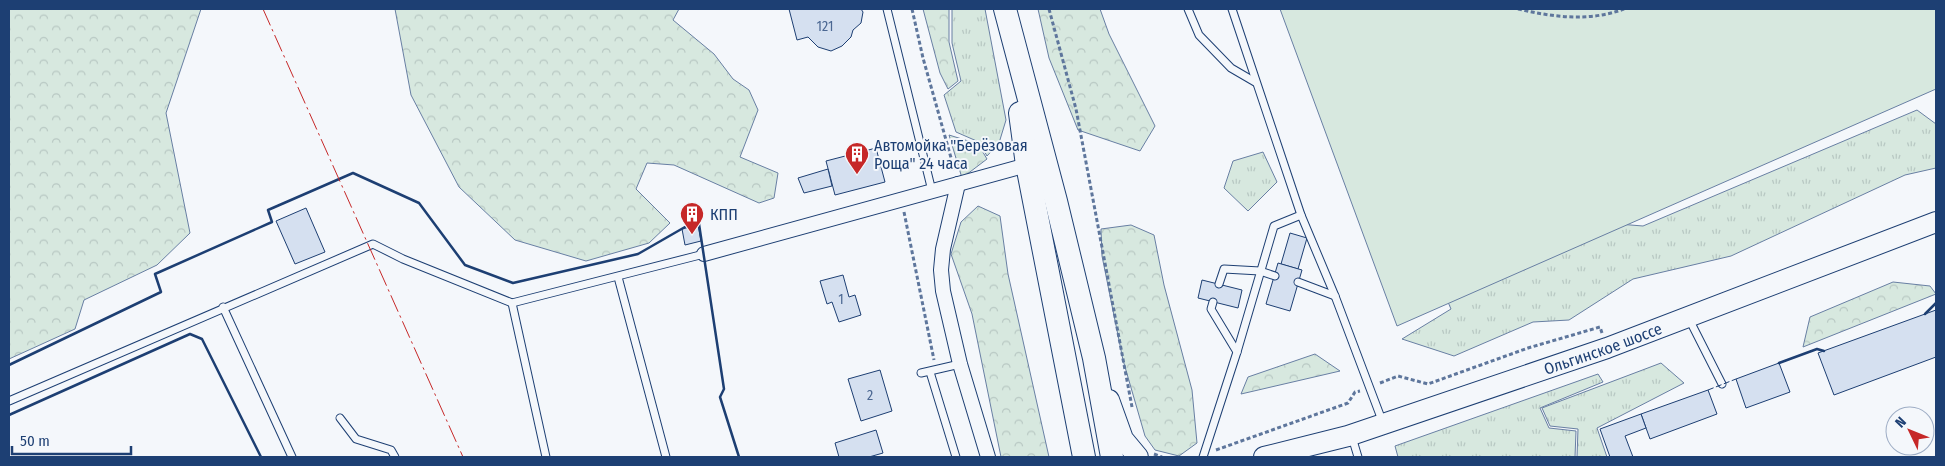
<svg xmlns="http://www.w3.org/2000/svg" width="1945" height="466" viewBox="0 0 1945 466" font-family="'Fira Sans Condensed',sans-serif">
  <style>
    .grass { fill: url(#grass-tufts); stroke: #687fa3 }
    .forest { fill: url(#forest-crowns); stroke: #687fa3 }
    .park { fill: #d7e8df; stroke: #687fa3 }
    .building { fill: #d5e0f0; stroke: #1d3f73 }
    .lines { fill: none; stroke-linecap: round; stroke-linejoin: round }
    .service-casing { stroke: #1d3f73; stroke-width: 9 }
    .minor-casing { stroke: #1d3f73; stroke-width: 16 }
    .secondary-casing { stroke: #1d3f73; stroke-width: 22 }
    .primary-casing { stroke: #1d3f73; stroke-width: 24 }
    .path { stroke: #5e769c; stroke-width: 3; stroke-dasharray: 4 2.5; stroke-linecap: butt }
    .service { stroke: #f4f7fb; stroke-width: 7 }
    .minor { stroke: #f4f7fb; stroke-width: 14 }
    .secondary { stroke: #f4f7fb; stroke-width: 20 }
    .primary { stroke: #f4f7fb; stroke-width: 22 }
    .fence { stroke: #1d3f73; stroke-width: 1; stroke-dasharray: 6 2.5; stroke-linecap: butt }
    .wall { stroke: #1d3f73; stroke-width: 2.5 }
    .power { stroke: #c62828; stroke-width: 1; stroke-dasharray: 18 4 2.5 4; stroke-linecap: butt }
    .labels { text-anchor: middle; stroke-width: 4; stroke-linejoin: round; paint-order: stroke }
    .number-label { font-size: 14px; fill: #4b6792 }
    .poi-label { font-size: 16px; fill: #1d3f73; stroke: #f4f7fb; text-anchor: start }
    .street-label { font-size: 16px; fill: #1d3f73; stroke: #f4f7fb }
  </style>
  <defs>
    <pattern id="grass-tufts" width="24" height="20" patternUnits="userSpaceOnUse" patternTransform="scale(1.25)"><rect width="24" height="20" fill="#d7e8df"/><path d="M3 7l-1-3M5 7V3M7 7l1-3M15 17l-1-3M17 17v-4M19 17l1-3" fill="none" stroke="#b8c8c3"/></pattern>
    <pattern id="forest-crowns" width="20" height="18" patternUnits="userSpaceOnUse" patternTransform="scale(1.25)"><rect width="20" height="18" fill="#d7e8df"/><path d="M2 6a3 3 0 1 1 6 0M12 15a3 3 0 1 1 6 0" fill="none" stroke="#b8c8c3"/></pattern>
  </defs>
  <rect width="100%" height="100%" fill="#f4f7fb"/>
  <g class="grass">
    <path d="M952,9h33l21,111 -7,23 -12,13 -8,-14 -23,-10 -12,-37 17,-14 -9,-38z"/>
    <path d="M1917,110l19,14v44l-31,7 -174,81 -98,23 -64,41 -36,2 -79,34 -52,-17 49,-30 -20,-46 138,-43 74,6z"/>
    <path d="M1263,152l14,30 -29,29 -24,-23 9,-27z"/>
    <path d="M1661,363l23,20 -87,45 10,29h-30l1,-28 -28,-3 -8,-18z"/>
    <path d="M1598,374l5,8 -63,26 9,20 27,3 -1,26h-177l-3,-11z"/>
  </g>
  <g class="forest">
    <path d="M9,9h192l-35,104 24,120 -33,32 -73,35 -9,29 -66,30z"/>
    <path d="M395,9h284l-6,11 41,34 19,25 16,11 9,20 -18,47 38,16 -4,25 -15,5 -85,-38 -27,-2 -11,26 34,34 -21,20 -63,18 -71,-21 -56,-53 -48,-92z"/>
    <path d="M923,9h26v33l9,39 -10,8 -8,-16z"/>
    <path d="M1038,9h62l9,25 46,92 -15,25 -62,-21 -29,-72z"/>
    <path d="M949,135l29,9 9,15 -25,19z"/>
    <path d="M978,206l22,10 8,58 41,183h-48l-29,-143 -21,-60 10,-32z"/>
    <path d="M1131,225l23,10 10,50 28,105 5,53 -18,13 -24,-6 -10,-14 -22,-76 -21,-104 -1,-27z"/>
    <path d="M1893,282l37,4 6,8 -133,53 7,-30z"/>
    <path d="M1315,354l25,17 -99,23 7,-17z"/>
  </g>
  <path class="park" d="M1280,9h656v80l-539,237z"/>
  <g class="building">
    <path d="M789,9h72l2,3 -2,11 -8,7 -2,7 -9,9 -11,5 -13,-4 -10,-10 -11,3z"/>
    <path d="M876,148l9,34 -50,13 -9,-34z"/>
    <path d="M828,169l4,17 -28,7 -6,-15z"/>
    <path d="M306,208l19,44 -30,12 -19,-43z"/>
    <path d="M698,225l3,16 -16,4 -3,-16z"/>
    <path d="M1290,233l17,5 -9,31 -17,-5z"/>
    <path d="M1278,263l24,7 -12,41 -24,-7z"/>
    <path d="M843,275l6,22 6,-2 6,20 -22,7 -7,-20 -5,2 -7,-23z"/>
    <path d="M1202,280l40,10 -4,18 -40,-10z"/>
    <path d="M1936,310v47l-102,38 -16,-42z"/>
    <path d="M1779,363l11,29 -44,16 -10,-29z"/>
    <path d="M880,370l12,41 -31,10 -13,-42z"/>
    <path d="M1708,390l9,24 -67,25 -9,-25z"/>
    <path d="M1641,414l5,14 -21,8 8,21h-23l-10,-28z"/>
    <path d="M876,430l7,23 -14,4h-30l-4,-14z"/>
  </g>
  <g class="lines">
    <g class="service-casing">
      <g id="service">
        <path d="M887,9l45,182"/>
        <path d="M1188,9l11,26 32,33 24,14"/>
        <path d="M1232,9l69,206 34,81 48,127"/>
        <path d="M618,277l48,180"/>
        <path d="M1298,282l37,14"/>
        <path d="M1219,284l5,-15 36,2 15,5"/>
        <path d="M1213,302l-2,7 26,43"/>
        <path d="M512,303l34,154"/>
        <path d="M223,307l69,150"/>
        <path d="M1688,317l34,67"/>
        <path d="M930,372l26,85"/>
        <path d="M921,373l39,-9"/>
        <path d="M9,401l364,-157 30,15 109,44 192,-49"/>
        <path d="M340,418l16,21 35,11 4,7"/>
        <path d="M1352,437l6,20"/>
        <path d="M1203,457l34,-105 37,-126 27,-11"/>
      </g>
    </g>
    <g class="minor-casing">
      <g id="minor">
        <path d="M958,184l-15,65 -2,21 2,21 17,73 28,93"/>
        <path d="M704,254l323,-89"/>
      </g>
    </g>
    <g class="secondary-casing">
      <g id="secondary">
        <path d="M1109,400l14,39 15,18"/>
        <path id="s1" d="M1264,457l84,-21 259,-88 329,-126"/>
      </g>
    </g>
    <g class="primary-casing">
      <g id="primary">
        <path d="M1005,9l51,192 38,157 18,99"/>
        <path d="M1020,113l7,52 57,292"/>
      </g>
    </g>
    <g class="path">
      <path d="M912,9l11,49 32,114"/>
      <path d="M1049,9l27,100 56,298"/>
      <path d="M1518,9c35,8 71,13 106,0"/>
      <path d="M904,212l30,148"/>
      <path d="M1380,383l18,-7 30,8 100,-36 72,-21 2,6"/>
      <path d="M1216,450l132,-47 7,-11 5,-1"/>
      <path d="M1154,454l8,3"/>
    </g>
    <use href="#service" class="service"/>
    <use href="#minor" class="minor"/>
    <use href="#secondary" class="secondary"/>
    <use href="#primary" class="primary"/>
    <path class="fence" d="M1708,390l28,-11"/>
    <g class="wall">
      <path d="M694,225l5,-1 25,165 -4,8 19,60"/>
      <path d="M1925,314l11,-11"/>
      <path d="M1779,363l38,-14 7,2"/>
      <path d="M9,365l152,-73 -6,-18 117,-52 -4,-12 85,-37 66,30 46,62 48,18 125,-29 47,-27"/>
      <path d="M9,415l181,-81 12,5 59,118"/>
    </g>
    <path class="power" d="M263,9l200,448"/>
  </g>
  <defs>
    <g id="building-pin" transform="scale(1.25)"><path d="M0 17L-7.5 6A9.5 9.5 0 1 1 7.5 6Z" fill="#c62828" stroke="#f4f7fb"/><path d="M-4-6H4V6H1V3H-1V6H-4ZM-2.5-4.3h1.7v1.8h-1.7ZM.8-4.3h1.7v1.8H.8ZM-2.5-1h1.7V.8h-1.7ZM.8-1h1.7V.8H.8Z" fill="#fff"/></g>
  </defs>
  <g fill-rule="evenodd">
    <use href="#building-pin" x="857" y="154"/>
    <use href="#building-pin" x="692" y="214"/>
  </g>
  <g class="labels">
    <g class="number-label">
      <text x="825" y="31">121</text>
      <text x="841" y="304">1</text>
      <text x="870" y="400">2</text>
    </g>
    <g class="poi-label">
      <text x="874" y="151">Автомойка "Берёзовая<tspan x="874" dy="18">Роща" 24 часа</tspan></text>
      <text x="710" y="220">КПП</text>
    </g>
    <g class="street-label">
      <text dy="6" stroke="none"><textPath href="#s1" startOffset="356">Ольгинское шоссе</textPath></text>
    </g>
  </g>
  <rect width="1945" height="466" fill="none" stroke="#1d3f73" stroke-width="20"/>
  <g transform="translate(1910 431) rotate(313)"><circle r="24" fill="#f4f7fb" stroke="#9eadc5"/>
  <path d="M0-4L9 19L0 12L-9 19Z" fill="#c62828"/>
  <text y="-8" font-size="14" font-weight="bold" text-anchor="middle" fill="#1d3f73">N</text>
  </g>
  <path d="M12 446v8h119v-8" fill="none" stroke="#1d3f73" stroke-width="2.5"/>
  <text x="20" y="446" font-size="15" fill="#1d3f73" stroke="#f4f7fb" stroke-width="4" paint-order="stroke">50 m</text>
</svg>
